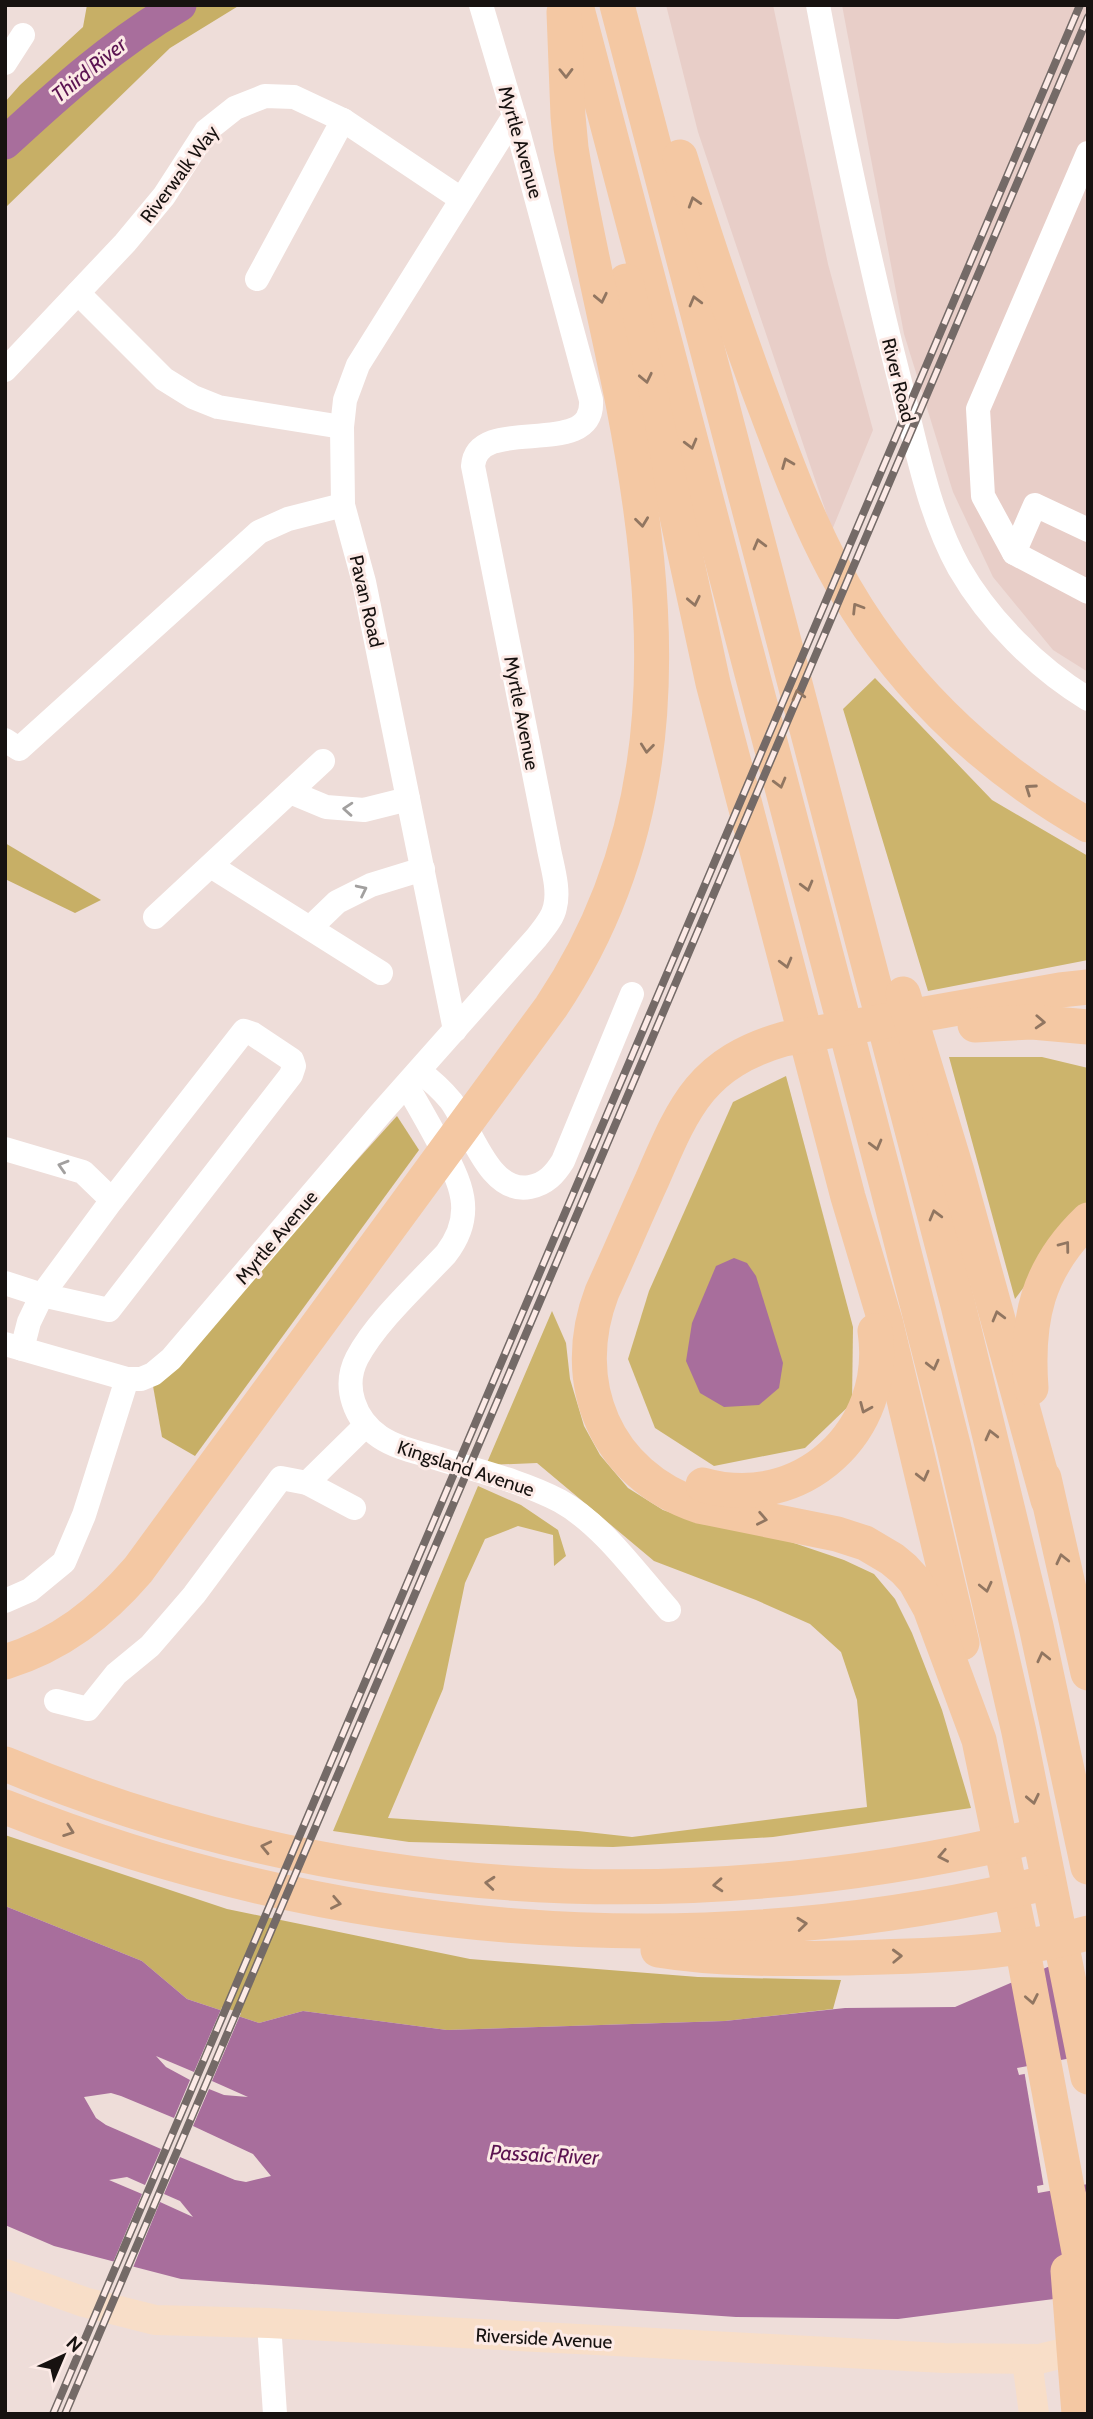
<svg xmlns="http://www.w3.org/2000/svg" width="1093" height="2419" viewBox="0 0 1093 2419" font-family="Cabin,sans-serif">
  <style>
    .built { fill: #e8cec8 }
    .green { fill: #ccb46c }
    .forest { fill: #c7af66 }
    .water { fill: #a86e9c }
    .pier { fill: #eeddd9 }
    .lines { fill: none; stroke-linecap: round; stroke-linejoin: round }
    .river { stroke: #a86e9c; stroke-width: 33 }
    .minor { stroke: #fff; stroke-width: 24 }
    .major { stroke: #f8dec8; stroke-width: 30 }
    .highway { stroke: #f4c8a3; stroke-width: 35 }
    .rail-casing { stroke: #746a67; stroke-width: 8 }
    .rail { stroke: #fceae6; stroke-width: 5; stroke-dasharray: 16; stroke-linecap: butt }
    .oneway { stroke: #917661 }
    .oneway2 { stroke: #a2a09f }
    .labels { text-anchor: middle; stroke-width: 6; stroke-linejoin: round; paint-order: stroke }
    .street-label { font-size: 19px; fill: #171210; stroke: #fceae6 }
    .water-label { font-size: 21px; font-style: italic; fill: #5b1351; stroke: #fceae6 }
  </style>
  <rect width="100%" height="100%" fill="#eeddd9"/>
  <g class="built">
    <path d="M666,5h107l55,259 45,166 -41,100 -134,-398z"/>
    <path d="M842,5h246v667l-35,-22 -60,-73 -40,-85 -49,-158z"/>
  </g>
  <g class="green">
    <path d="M875,678l117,122 96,56v104l-160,31 -85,-282z"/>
    <path d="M949,1057h93l46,11v132l-73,99z"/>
    <path d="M786,1076l67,251 -1,76 -47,45 -91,18 -59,-38 -27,-69 21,-68 84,-189z"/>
    <path d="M552,1311l14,32 4,36 14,47 16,29 28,33 35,22 38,13 84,17 59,20 30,14 21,25 17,34 30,77 29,98 -198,29 -160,10 -204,-5 -76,-11 145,-345 43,19 37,25 8,26 -12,10 -1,-31 -35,-9 -33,13 -20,44 -22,106 -55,129 190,13 54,6 235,-30 -10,-107 -16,-48 -31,-28 -54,-24 -102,-39 -117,-98 -51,2z"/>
  </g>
  <g class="forest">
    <path d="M87,5h153l-70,43 -165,160v-106l15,-17 63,-58z"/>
    <path d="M5,843l96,57 -26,13 -70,-34z"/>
    <path d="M397,1116l22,34 -224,306 -33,-19 -9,-51z"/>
    <path d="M5,1835l222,74 243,50 228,18 143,3 -8,29 -108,12 -278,9 -144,-19 -44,12 -72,-24 -45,-38 -137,-55z"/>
  </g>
  <g class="water">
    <path d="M734,1258l13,5 9,13 27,87 -4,25 -20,17 -35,2 -24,-14 -14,-32 6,-38 24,-57z"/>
    <path d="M5,1906l137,55 45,38 72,24 44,-12 144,19 278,-9 120,-13 110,-1 95,-41 38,89 -71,13 2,7 69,-13v114l-51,10 1,7 50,-9 -34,115 -156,20 -162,-2 -555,-38 -127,-33 -49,-21z"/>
  </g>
  <g class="pier">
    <path d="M222,2007l19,6 -29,68 36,16 -24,-2 -15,-6 -16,37 60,28 18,22 -25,6 -11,-2 -55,-23 -16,37 16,7 13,16 -33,-15 -28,68 -20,-5 30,-71 -33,-14 18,-3 18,8 16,-36 -55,-24 -10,-7 -12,-21 27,-4 10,3 53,22 16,-38 -24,-13 -10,-11 38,16z"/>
    <path d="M1088,2059v121l-44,8 -20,-118z"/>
  </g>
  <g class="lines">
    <path class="river" d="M5,143c55,-51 110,-100 175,-138"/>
    <g class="minor">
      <path d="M818,5c24,127 50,252 82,377 16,63 28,130 59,186 30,52 78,100 129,131"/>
      <path d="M5,63l18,-28"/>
      <path d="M1088,153l-110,256 5,87 31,57 74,39"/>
      <path d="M257,279l86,-159"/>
      <path d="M78,293l86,86 29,18 25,10 124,20"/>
      <path d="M5,370l120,-127 39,-47 42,-65 29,-23 30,-12 29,1 49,23 118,79"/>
      <path d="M1014,553l21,-48 53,25"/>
      <path d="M5,740l14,9 240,-217 29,-13 55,-14"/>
      <path d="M290,792l36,15 38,3 44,-11"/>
      <path d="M211,866l170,107"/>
      <path d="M155,917l168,-156"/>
      <path d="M310,928l27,-26 34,-17 52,-16"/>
      <path d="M455,1030l-91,-448 -21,-77 -1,-78 3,-27 13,-35 156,-249"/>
      <path d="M244,1031l9,3 39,26 2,6 -3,9 -182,235 -67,-15 70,-95z"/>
      <path d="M419,1071c12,9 23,19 32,30 20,27 38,94 79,86 16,-3 25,-13 33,-26l69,-167"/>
      <path d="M407,1086c11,19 22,38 32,57 22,39 38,71 7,111 -28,30 -70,68 -89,104 -15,29 -2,62 23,79 15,10 33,14 50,19 43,14 90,24 130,45 42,23 77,73 109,109"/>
      <path d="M5,1149l78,23 29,28"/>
      <path d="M5,1283l37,12 -13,27 -7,27"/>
      <path d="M5,1344l122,35h14l12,-5 18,-15 209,-245 157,-177c7,-9 16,-19 18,-30 5,-19 -4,-44 -7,-63l-75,-378c4,-54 122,-4 118,-66l-77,-284 -33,-111"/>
      <path d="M307,1483l47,25"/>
      <path d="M5,1601l25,-11 34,-28 20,-47 43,-136"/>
      <path d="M56,1701l32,8 28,-35 34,-28 44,-51 87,-117 26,5 59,-58"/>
      <path d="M269,2323l6,91"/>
    </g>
    <g class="major">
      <path d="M5,2274l79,28 71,18 114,3 675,35 95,1 49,-12"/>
      <path d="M1027,2360l7,54"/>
    </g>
    <g class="highway">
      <path d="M576,5l311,1181 66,258 66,288 69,345"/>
      <path d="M617,5l341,1300 78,321 52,241"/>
      <path d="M680,157c24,78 50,154 78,231 23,61 45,123 76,181 58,109 147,195 254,256"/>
      <path d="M626,281l87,402 135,514 38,127 76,319"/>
      <path d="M1088,987l-28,3 -276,49c-83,24 -100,67 -132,141 -17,37 -33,75 -50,112 -35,91 4,183 97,214l138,28 28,9 27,16 12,10 11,12 15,27 49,132 44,211 65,349"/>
      <path d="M903,994l53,174 92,332"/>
      <path d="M975,1025l57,-3 56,5"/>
      <path d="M1031,1388c-5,-68 6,-119 57,-168"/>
      <path d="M1044,1478l44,195"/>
      <path d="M703,1485c98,28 187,-54 172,-154"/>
      <path d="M5,1662c55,-17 96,-49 133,-92l413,-563c126,-188 113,-392 72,-604 -17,-85 -38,-169 -52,-255l-3,-32 -4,-104"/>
      <path d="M5,1764c326,136 677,156 1019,75"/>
      <path d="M5,1807c329,130 681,160 1027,79"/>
      <path d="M658,1950c61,10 125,9 186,8 82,-2 165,-3 244,-25"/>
      <path d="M1068,2271l11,143"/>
    </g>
    <g class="rail-casing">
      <g id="rail">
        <path d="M53,2414l1027,-2409"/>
        <path d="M65,2414l1023,-2397"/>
      </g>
    </g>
    <use href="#rail" class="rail"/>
  </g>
  <defs><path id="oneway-chevron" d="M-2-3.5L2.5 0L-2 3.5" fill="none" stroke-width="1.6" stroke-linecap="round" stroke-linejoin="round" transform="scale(1.75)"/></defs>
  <g class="oneway">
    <use href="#oneway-chevron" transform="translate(566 73) rotate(89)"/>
    <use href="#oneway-chevron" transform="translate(694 202) rotate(-107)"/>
    <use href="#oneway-chevron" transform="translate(601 298) rotate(78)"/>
    <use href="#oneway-chevron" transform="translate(695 301) rotate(-105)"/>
    <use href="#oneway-chevron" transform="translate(646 378) rotate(78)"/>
    <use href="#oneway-chevron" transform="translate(691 444) rotate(75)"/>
    <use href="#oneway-chevron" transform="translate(787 463) rotate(-112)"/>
    <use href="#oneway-chevron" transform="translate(642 522) rotate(83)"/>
    <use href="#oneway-chevron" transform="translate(759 544) rotate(-105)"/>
    <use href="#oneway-chevron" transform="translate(694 601) rotate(78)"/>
    <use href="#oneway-chevron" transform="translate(857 608) rotate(-122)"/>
    <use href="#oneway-chevron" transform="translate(798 695) rotate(-105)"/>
    <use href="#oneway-chevron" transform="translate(647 748) rotate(96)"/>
    <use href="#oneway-chevron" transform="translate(780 783) rotate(75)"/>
    <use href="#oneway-chevron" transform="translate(1030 789) rotate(-145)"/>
    <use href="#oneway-chevron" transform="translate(807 886) rotate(75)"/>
    <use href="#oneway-chevron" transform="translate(786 963) rotate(75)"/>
    <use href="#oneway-chevron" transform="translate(1040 1022) rotate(3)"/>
    <use href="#oneway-chevron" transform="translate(876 1145) rotate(75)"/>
    <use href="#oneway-chevron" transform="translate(935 1215) rotate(-105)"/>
    <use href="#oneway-chevron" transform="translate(1065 1246) rotate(-53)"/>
    <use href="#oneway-chevron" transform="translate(998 1316) rotate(-105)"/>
    <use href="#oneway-chevron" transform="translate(933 1365) rotate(76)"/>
    <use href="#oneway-chevron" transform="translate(865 1408) rotate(113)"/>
    <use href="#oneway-chevron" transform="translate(991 1435) rotate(-104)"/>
    <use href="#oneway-chevron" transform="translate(923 1476) rotate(76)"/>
    <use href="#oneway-chevron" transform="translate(762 1519) rotate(11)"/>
    <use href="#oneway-chevron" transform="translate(1062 1559) rotate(-103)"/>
    <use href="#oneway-chevron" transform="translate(986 1587) rotate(77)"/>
    <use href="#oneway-chevron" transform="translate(1043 1657) rotate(-103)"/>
    <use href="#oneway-chevron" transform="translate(1033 1799) rotate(78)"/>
    <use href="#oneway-chevron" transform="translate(69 1831) rotate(20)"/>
    <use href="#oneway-chevron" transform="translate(266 1847) rotate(-167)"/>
    <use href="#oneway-chevron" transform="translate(943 1856) rotate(169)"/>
    <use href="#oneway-chevron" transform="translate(490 1883) rotate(-175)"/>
    <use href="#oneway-chevron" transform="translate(718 1885) rotate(176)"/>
    <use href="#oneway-chevron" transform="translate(336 1903) rotate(11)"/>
    <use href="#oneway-chevron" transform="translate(802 1924) rotate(-6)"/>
    <use href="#oneway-chevron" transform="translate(897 1956) rotate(-2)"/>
    <use href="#oneway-chevron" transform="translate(1032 1999) rotate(79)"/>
  </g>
  <g class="oneway2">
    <use href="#oneway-chevron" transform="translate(348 809) rotate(-176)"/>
    <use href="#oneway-chevron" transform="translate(362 890) rotate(-26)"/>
    <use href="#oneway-chevron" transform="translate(63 1166) rotate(-163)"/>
  </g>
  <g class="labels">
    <g class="street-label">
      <text transform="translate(521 142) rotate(74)" y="7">Myrtle Avenue</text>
      <text transform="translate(179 174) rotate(-53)" y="7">Riverwalk Way</text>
      <text transform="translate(899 380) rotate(76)" y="7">River Road</text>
      <text transform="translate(367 601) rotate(77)" y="7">Pavan Road</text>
      <text transform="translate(522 713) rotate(79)" y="7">Myrtle Avenue</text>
      <text transform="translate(276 1237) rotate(-50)" y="7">Myrtle Avenue</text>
      <text transform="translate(466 1468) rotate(18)" y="7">Kingsland Avenue</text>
      <text transform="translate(544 2338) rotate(3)" y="7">Riverside Avenue</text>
    </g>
    <g class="water-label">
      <text transform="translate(89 70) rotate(-39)" y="7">Third River</text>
      <text transform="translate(544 2155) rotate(3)" y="7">Passaic River</text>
    </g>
  </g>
  <rect width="1093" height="2419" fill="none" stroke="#171210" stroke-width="14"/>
  <g transform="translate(63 2356) rotate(44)" stroke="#fceae6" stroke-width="5" paint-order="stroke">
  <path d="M0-5L12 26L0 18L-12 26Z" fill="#171210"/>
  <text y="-10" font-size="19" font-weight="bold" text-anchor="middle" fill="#171210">N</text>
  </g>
</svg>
